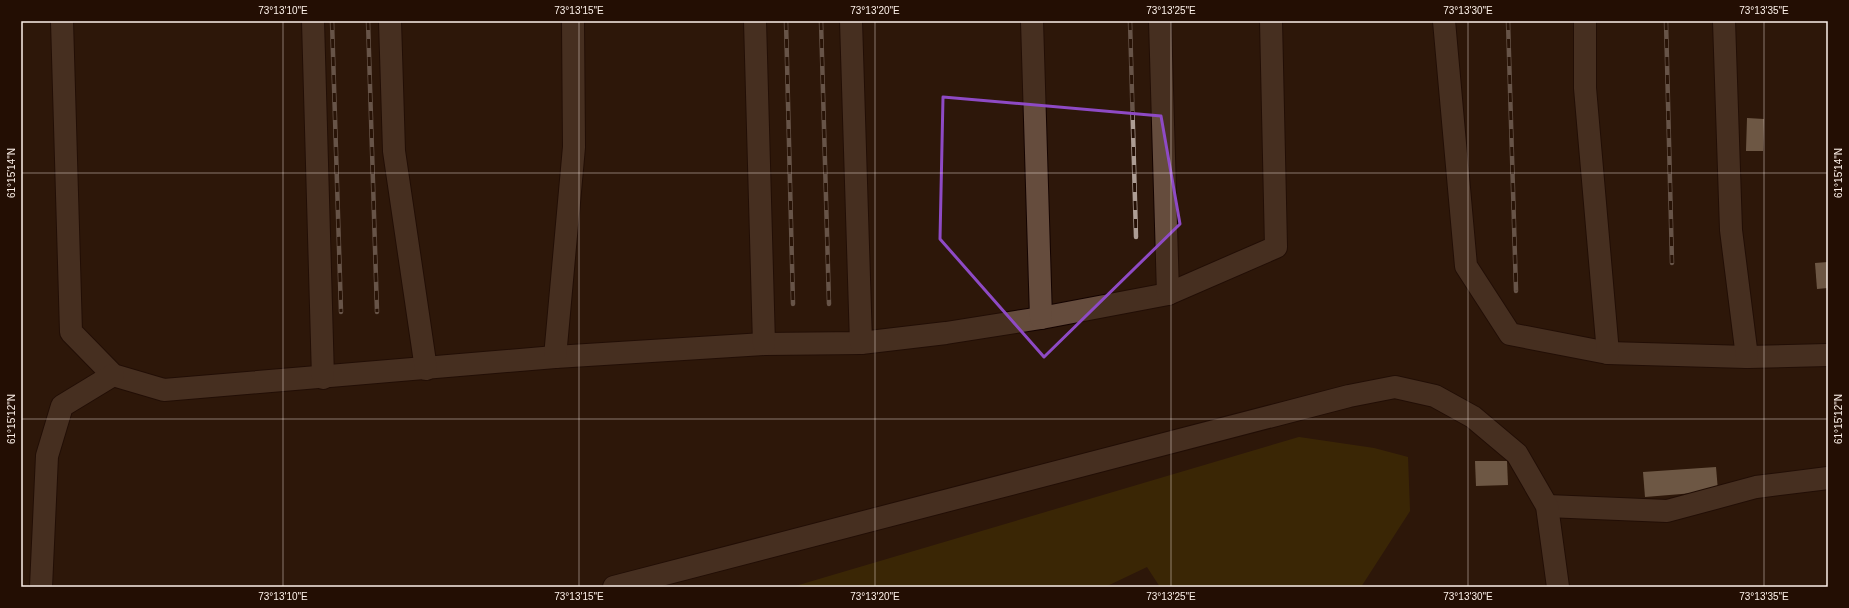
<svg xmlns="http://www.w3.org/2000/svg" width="1849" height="608" viewBox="0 0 1849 608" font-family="Arial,sans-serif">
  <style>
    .green { fill: #4b3902 }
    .building { fill: #baa58d }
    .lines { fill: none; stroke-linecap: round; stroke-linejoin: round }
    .minor-casing { stroke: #140300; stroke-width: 24 }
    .minor { stroke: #654c3d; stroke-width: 22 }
    .rail-casing { stroke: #ad9d94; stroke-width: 4.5 }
    .rail { stroke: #230e03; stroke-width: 3; stroke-dasharray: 9; stroke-linecap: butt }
    .marked { fill: none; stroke: #8e4ac5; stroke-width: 3; stroke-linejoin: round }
    .ticks { fill: none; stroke: #fdf1ea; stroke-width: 1; stroke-opacity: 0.45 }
    .neatline { fill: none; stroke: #fdf1ea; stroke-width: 1.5 }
    .ticks-label { font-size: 10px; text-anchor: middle; fill: #fdf1ea }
  </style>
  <rect width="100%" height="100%" fill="#2d170a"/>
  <path class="green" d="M1299,437l75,11 34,9 2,54 -49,76h-201l-13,-20 -42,20h-313z"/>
  <g class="building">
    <path d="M1747,118l17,1 -1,32h-17z"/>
    <path d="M1828,262v26l-11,1 -2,-26z"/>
    <path d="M1475,461h32l1,24 -32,1z"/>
    <path d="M1716,467l2,24 -73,6 -2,-25z"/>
  </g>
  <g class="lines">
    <g class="minor-casing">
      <g id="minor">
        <path d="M62,21l9,311 42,43 51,15 391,-33 209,-13 97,-1 85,-10 95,-15 127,-24 108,-47 -5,-226"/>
        <path d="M313,21l10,357"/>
        <path d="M390,21l4,130 32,218"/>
        <path d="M755,21l9,323"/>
        <path d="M851,21l10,322"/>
        <path d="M1032,21l9,297"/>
        <path d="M1160,21l8,273"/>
        <path d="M1444,21l22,245 44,68 98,19 139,4 81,-2"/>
        <path d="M1585,21v67l23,265"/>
        <path d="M1724,21l7,209 16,127"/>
        <path d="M555,357l19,-210 -1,-126"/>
        <path d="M1547,506l120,5 89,-24 72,-9"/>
        <path d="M41,587l6,-131 15,-50 51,-31"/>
        <path d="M614,587l735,-191 46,-9 40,9 38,21 44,37 30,52 11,81"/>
      </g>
    </g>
    <use href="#minor" class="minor"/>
    <g class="rail-casing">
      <g id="rail">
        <path d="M332,21l9,291"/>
        <path d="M368,21l9,291"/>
        <path d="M786,21l7,283"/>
        <path d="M821,21l8,283"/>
        <path d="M1130,21l6,216"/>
        <path d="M1508,21l8,270"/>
        <path d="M1666,21l6,242"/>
      </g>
    </g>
    <use href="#rail" class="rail"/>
  </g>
  <path d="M0 0H1849V608H0ZM943,97l218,19 19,108 -136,133 -104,-118z" fill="#2d170a" fill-opacity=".55" fill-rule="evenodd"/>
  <path class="marked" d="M943,97l218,19 19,108 -136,133 -104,-118z"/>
  <path class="ticks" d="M283,21v566M579,21v566M875,21v566M1171,21v566M1468,21v566M1764,21v566M21,173h1807M21,419h1807"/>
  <rect width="1849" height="608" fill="none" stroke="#230e03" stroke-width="44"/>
  <rect x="22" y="22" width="1805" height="564" class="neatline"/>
  <g class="ticks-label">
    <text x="283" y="14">73°13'10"E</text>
    <text x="579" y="14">73°13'15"E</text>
    <text x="875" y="14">73°13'20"E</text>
    <text x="1171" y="14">73°13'25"E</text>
    <text x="1468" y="14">73°13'30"E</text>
    <text x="1764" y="14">73°13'35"E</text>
    <text transform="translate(11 173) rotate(-90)" y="4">61°15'14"N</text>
    <text transform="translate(1838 173) rotate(-90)" y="4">61°15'14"N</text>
    <text transform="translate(11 419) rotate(-90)" y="4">61°15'12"N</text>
    <text transform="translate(1838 419) rotate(-90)" y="4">61°15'12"N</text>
    <text x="283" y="600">73°13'10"E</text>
    <text x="579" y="600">73°13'15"E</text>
    <text x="875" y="600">73°13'20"E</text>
    <text x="1171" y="600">73°13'25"E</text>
    <text x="1468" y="600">73°13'30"E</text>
    <text x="1764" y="600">73°13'35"E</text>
  </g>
</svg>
